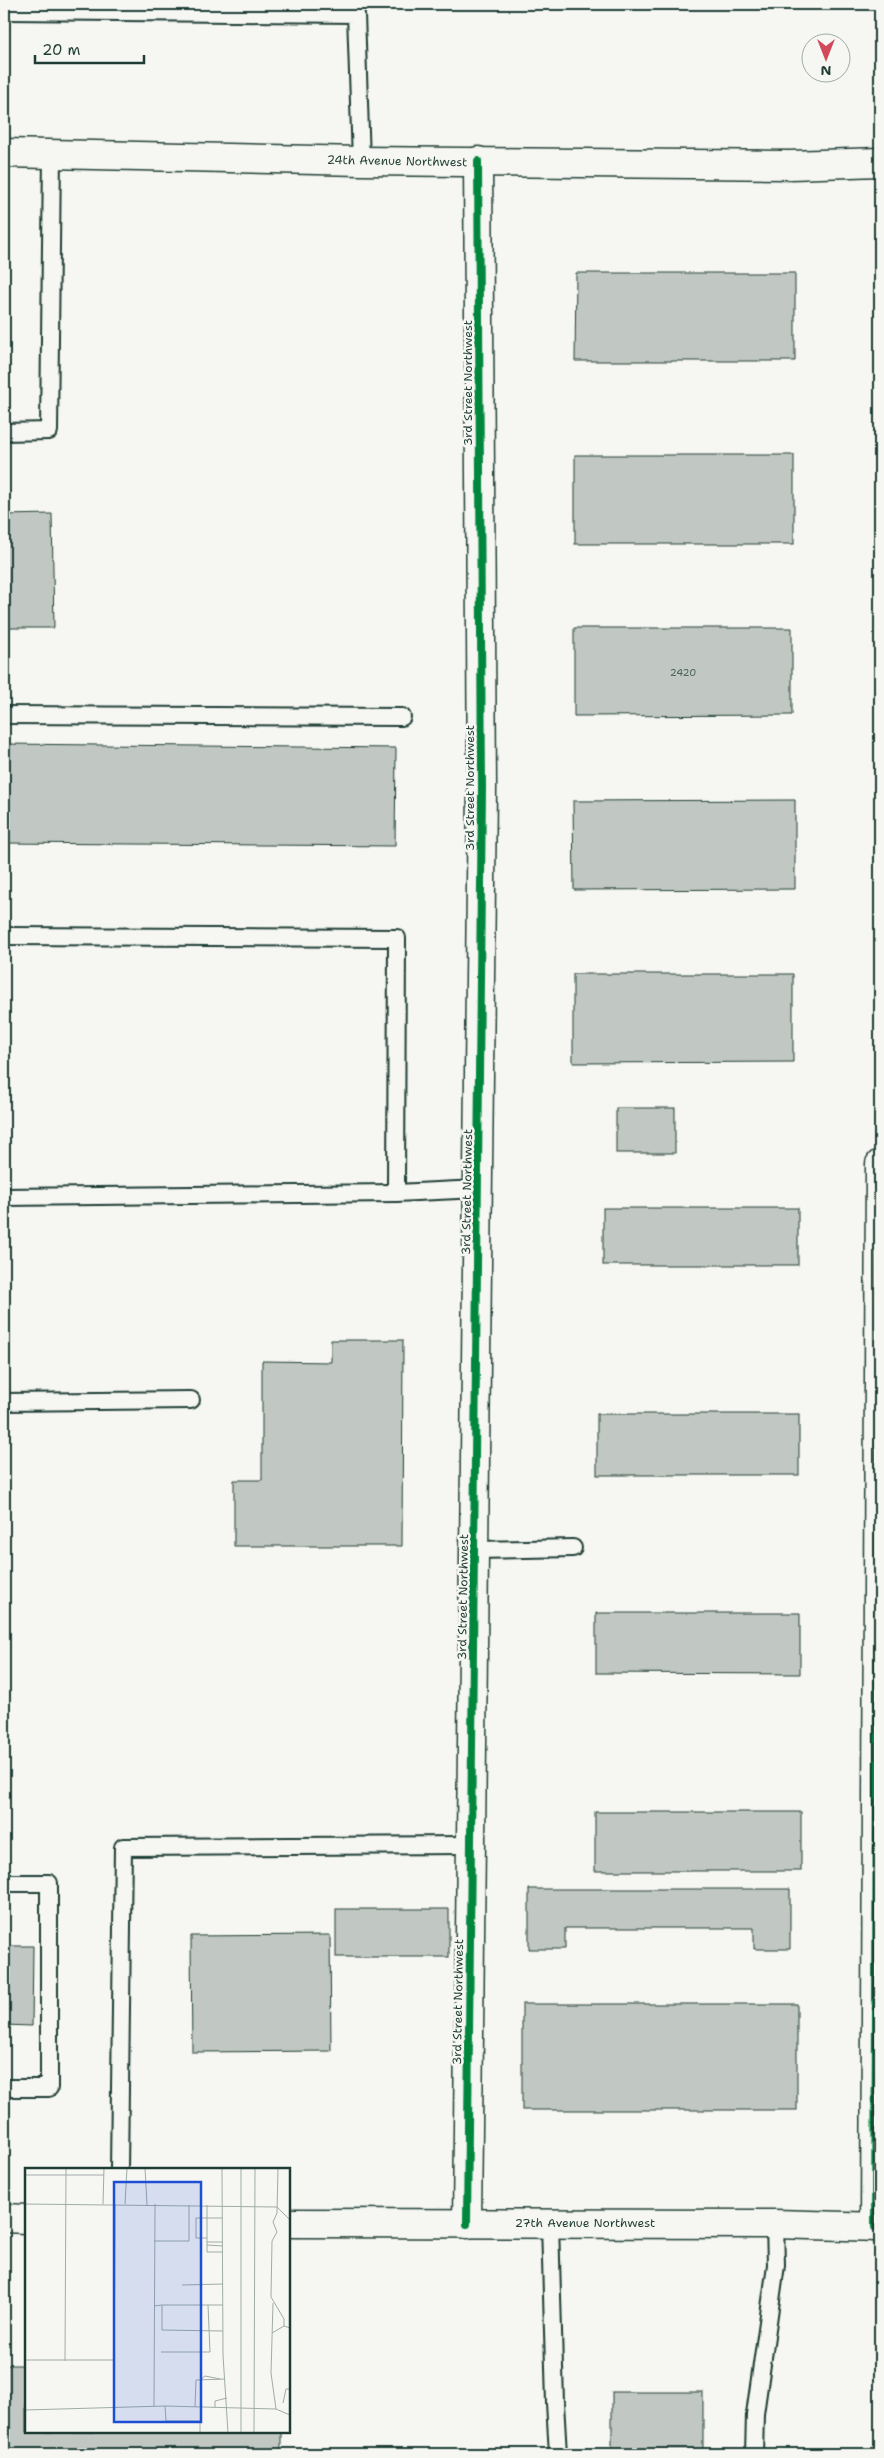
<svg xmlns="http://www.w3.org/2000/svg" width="884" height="2458" viewBox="0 0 884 2458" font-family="'Shantell Sans',sans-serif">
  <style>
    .building { fill: #c1c8c3; stroke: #1f3d34 }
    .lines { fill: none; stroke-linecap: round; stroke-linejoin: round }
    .lane-casing { stroke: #1f3d34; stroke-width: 20 }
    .street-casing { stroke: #1f3d34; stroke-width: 31 }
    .lane { stroke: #f6f6f2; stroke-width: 16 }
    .street { stroke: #f6f6f2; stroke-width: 28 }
    .cycleway-casing { stroke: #f6f6f2; stroke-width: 11 }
    .cycleway { stroke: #00873e; stroke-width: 8 }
    .labels { text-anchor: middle; stroke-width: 5; stroke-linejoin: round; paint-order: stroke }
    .number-label { font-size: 10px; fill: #486058 }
    .street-label { font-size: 12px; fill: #1f3d34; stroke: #f6f6f2 }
    .inset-road { fill: none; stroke: #a0aca6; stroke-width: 1 }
    .view { fill: #1d4ed8; fill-opacity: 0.15; stroke: #1d4ed8; stroke-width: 2.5 }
    .inset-edge { fill: none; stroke: #1f3d34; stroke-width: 2.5 }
  </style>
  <rect width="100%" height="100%" fill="#f6f6f2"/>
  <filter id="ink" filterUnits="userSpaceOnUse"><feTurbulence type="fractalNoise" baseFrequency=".02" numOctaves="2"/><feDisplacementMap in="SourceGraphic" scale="10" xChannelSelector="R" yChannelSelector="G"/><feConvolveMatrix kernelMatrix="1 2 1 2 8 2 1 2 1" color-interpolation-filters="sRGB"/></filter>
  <g filter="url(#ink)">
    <g class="building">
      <path d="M576,273h219v88h-220z"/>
      <rect x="575" y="455" width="219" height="89"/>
      <path d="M52,514l2,114h-50v-113z"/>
      <path d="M574,628h218v87l-218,1z"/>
      <path d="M4,744l392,4 -1,98 -391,-3z"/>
      <path d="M795,800v89l-221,1 -1,-89z"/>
      <path d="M573,974h220v88l-220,1z"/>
      <rect x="616" y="1108" width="59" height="45"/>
      <rect x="603" y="1208" width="195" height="57"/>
      <path d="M331,1340h72l-1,206h-168v-66h28v-119l69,1z"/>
      <rect x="597" y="1414" width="202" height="61"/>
      <path d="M596,1613h204v61l-204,-1z"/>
      <rect x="595" y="1812" width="206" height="59"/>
      <path d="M529,1889h261v60h-36v-21h-189v21h-36z"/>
      <rect x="336" y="1909" width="113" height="48"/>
      <path d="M330,1935l1,116 -139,1 -1,-116z"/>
      <path d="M4,1946h29l-1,80 -28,-1z"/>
      <rect x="522" y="2004" width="275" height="106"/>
      <path d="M4,2365h22v67h255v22h-277z"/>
      <rect x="612" y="2392" width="91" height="62"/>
      <rect x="784" y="2451" width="44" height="3"/>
    </g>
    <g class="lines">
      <g class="lane-casing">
        <g id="lane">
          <path d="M6,4v7l350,3 5,147"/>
          <path d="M4,432l45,-1 3,-277"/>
          <path d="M4,715l398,2"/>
          <path d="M4,936l393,2 -1,255 82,-4"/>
          <path d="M4,1197l392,-4"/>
          <path d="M4,1402l187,-2"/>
          <path d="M475,1550l98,-2"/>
          <path d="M4,1883h45v205h-45"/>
          <path d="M119,2169l4,-322 348,-2"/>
          <path d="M550,2223l5,180 3,51"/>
          <path d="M754,2454l1,-40 21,-149 -1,-41"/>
        </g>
      </g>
      <g class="street-casing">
        <g id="street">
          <path d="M4,153l357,8 429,4 90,-3"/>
          <path d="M4,2218l22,1"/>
          <path d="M289,2223l486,1 105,3"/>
          <path d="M467,2224l15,-1436 -4,-627"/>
          <path d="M875,2227l5,-1063"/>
        </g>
      </g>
      <use href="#lane" class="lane"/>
      <use href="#street" class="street"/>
      <g class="cycleway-casing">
        <g id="cycleway">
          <path d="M467,2224l15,-1436 -4,-627"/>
          <path d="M875,2227l5,-1063"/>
        </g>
      </g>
      <use href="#cycleway" class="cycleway"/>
    </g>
  </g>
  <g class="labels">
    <g class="number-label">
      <text x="683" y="676">2420</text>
    </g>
    <g class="street-label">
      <text transform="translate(397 161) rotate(1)" y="4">24th Avenue Northwest</text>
      <text transform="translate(468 383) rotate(-90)" y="4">3rd Street Northwest</text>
      <text transform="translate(470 788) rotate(-90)" y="4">3rd Street Northwest</text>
      <text transform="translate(467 1192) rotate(-89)" y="4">3rd Street Northwest</text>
      <text transform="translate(463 1597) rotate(-89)" y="4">3rd Street Northwest</text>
      <text transform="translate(458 2002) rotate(-89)" y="4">3rd Street Northwest</text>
      <text x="585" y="2227">27th Avenue Northwest</text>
    </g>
  </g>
  <g transform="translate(25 2168)">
    <rect width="265" height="265" fill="#f6f6f2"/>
    <path class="inset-road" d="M120,0l2,37M197,0l1,187 5,78M253,0l-1,45 -4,9 4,10 -5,9 -1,56 13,22v7M0,7h79M0,36l252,3 13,13M78,36l1,-36M100,36l2,-36M182,37v47h16M182,70h-11v-20h27M129,73h35v-36M182,74h16M182,77l16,1M157,117l41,-1M248,135l-2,70 5,36M137,137h61M129,138l8,-1v25l61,1M247,165l12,-7 6,2M136,184h49l-2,-47M0,192h89M40,193l1,-193M175,212l5,-4 15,3M258,235l3,-14h4M89,238l1,-202M129,238l1,-202M140,238l1,15h34v12M170,239l1,-27 29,-1M190,239v-6l12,-3M0,242l140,-4 111,3 14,6M216,265v-265M229,265l1,-265"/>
    <path class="view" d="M89,14h87v240h-87z"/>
    <rect width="265" height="265" class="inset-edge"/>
  </g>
  <rect width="884" height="2458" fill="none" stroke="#f6f6f2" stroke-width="20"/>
  <rect x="10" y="10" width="864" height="2438" fill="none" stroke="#1f3d34" stroke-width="2" filter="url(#ink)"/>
  <g transform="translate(826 58) rotate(180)"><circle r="24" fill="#f6f6f2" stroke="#a0aca6"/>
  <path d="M0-4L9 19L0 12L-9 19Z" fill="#d1495b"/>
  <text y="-8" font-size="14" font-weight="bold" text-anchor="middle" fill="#1f3d34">N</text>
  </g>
  <path d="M35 55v8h109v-8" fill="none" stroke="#1f3d34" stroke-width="2.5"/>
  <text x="42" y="55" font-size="15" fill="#1f3d34" stroke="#f6f6f2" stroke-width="4" paint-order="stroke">20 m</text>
</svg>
